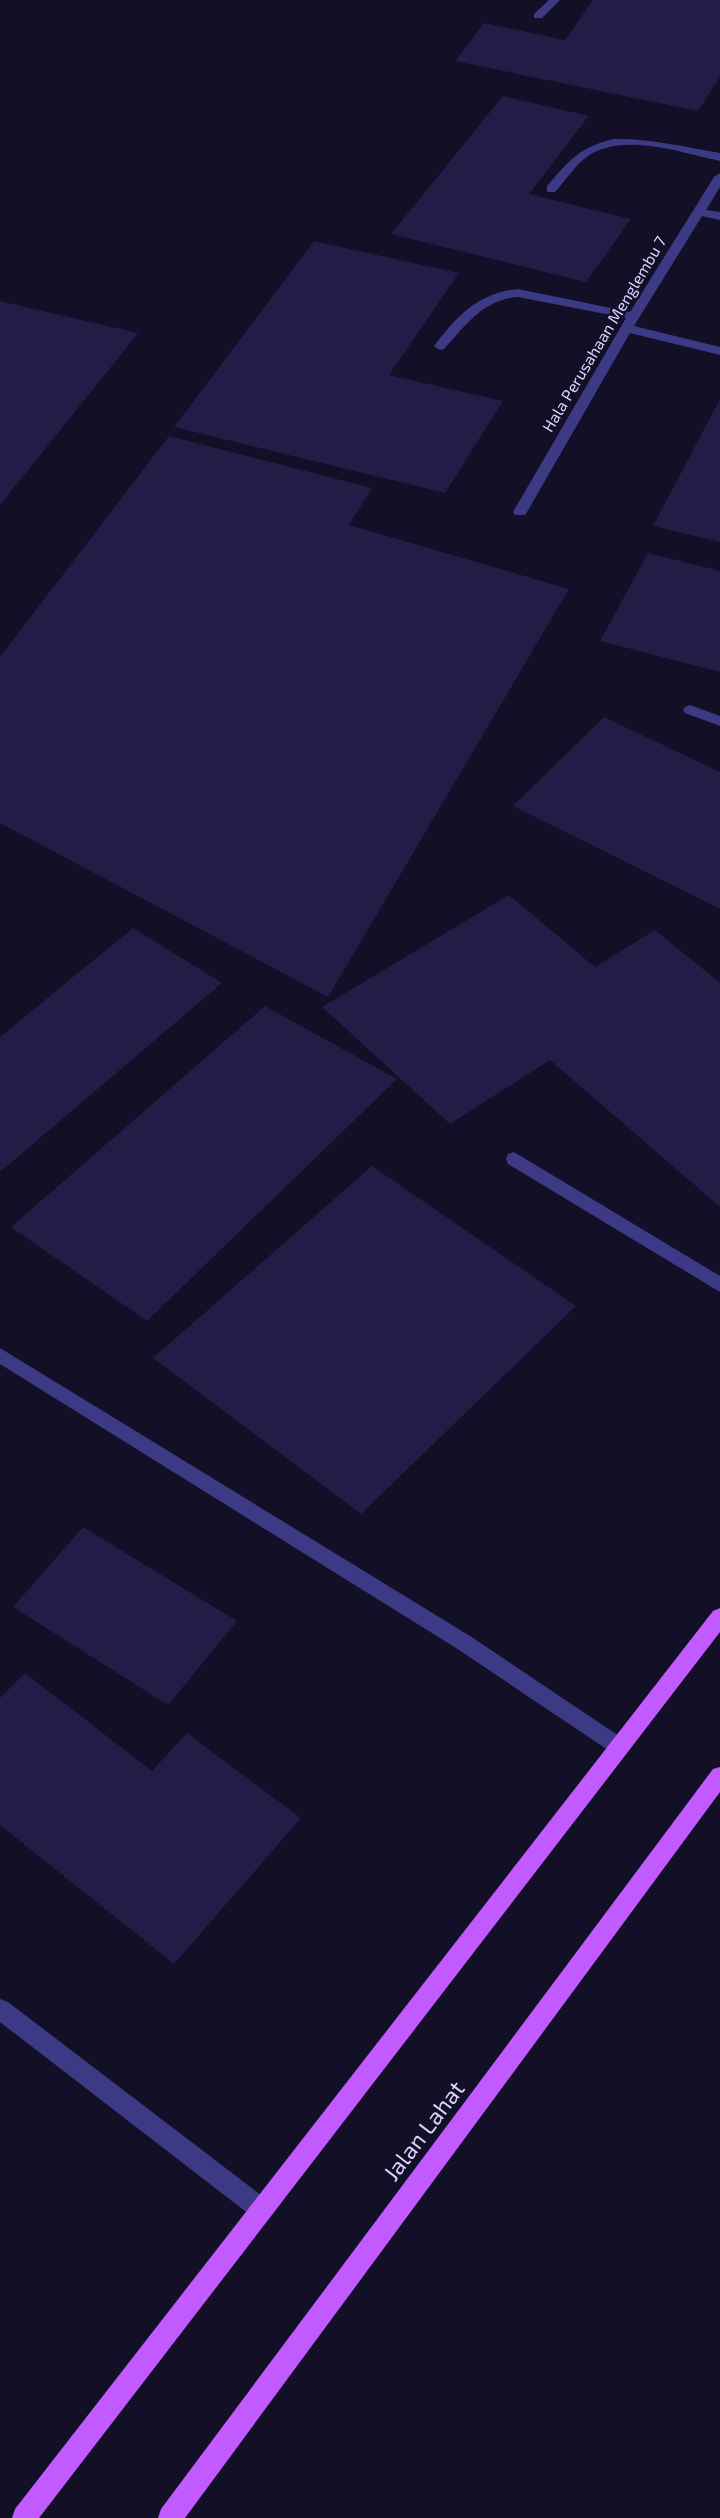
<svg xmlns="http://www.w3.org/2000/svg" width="720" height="2518" viewBox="0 0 720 2518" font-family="'Exo 2',sans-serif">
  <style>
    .building { fill: #241b47 }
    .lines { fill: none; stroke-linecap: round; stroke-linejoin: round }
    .lane { fill: #3d3a85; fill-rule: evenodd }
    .primary { fill: #c25bff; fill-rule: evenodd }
    .labels { text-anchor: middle; stroke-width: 5; stroke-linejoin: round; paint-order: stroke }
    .far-street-label { font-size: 16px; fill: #d9d4ff; stroke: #130f26 }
    .near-street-label { font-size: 23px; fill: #d9d4ff; stroke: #130f26 }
  </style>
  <rect width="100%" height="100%" fill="#130f26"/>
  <g class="building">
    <path d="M593,0h127v77l-22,34 -243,-50 29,-38 81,17z"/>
    <path d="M503,96l86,20 -60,78 102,25 -45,63 -195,-48z"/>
    <path d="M314,241l145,32 -70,102 114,26 -58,92 -271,-66z"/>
    <path d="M0,301l138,32 -138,172z"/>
    <path d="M720,399v143l-67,-16z"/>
    <path d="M169,436l203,52 -23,37 220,64 -241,408 -328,-174v-166z"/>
    <path d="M648,553l72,18v101l-120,-31z"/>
    <path d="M604,717l116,55v137l-207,-103z"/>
    <path d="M509,895l86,72 60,-37 65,53v224l-170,-147 -100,64 -128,-117z"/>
    <path d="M133,928l89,55 -222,189v-135z"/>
    <path d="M265,1006l132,73 -250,242 -136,-94z"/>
    <path d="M372,1166l204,140 -215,208 -208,-156z"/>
    <path d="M83,1527l154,94 -69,84 -155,-98z"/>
    <path d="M25,1673l127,98 35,-38 114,85 -127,146 -174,-139v-127z"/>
  </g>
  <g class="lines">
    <g class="lane">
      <path d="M549,0h11l-18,18h-8v-4z"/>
      <path d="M614,139c36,-1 70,8 106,14v8c-39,-8 -95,-29 -132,-5 -13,9 -22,24 -33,36h-8v-6c22,-25 32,-39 67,-47z"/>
      <path d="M720,173v14l-14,23 14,2v8l-18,-4 -68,110 86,21v8l-90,-22 -103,179 -2,3h-10l-2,-3 113,-194 -108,-21c-35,3 -51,27 -74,52l-4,1 -6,-4c23,-30 44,-53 84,-57l112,23 84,-135z"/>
      <path d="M690,705l30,11v10l-35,-13 -2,-3 2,-3z"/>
      <path d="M514,1152l206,124v16l-212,-128 -2,-5 2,-5z"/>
      <path d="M0,1348l470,288 155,104 3,6 -3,6 -7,3 -7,-3 -155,-104 -456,-284z"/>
      <path d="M0,1999l8,3 262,200 3,8 -3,8 -8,3 -8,-3 -254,-196z"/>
    </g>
    <g class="primary">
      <path d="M720,1608v24l-681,886h-27l3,-9 698,-898z"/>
      <path d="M720,1767v25l-535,726h-27l3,-9 552,-740z"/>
    </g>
  </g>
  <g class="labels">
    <g class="far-street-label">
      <text transform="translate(604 334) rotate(-59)" y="6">Hala Perusahaan Menglembu 7</text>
    </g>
    <g class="near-street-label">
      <text transform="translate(424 2131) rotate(-53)" y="8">Jalan Lahat</text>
    </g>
  </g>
</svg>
